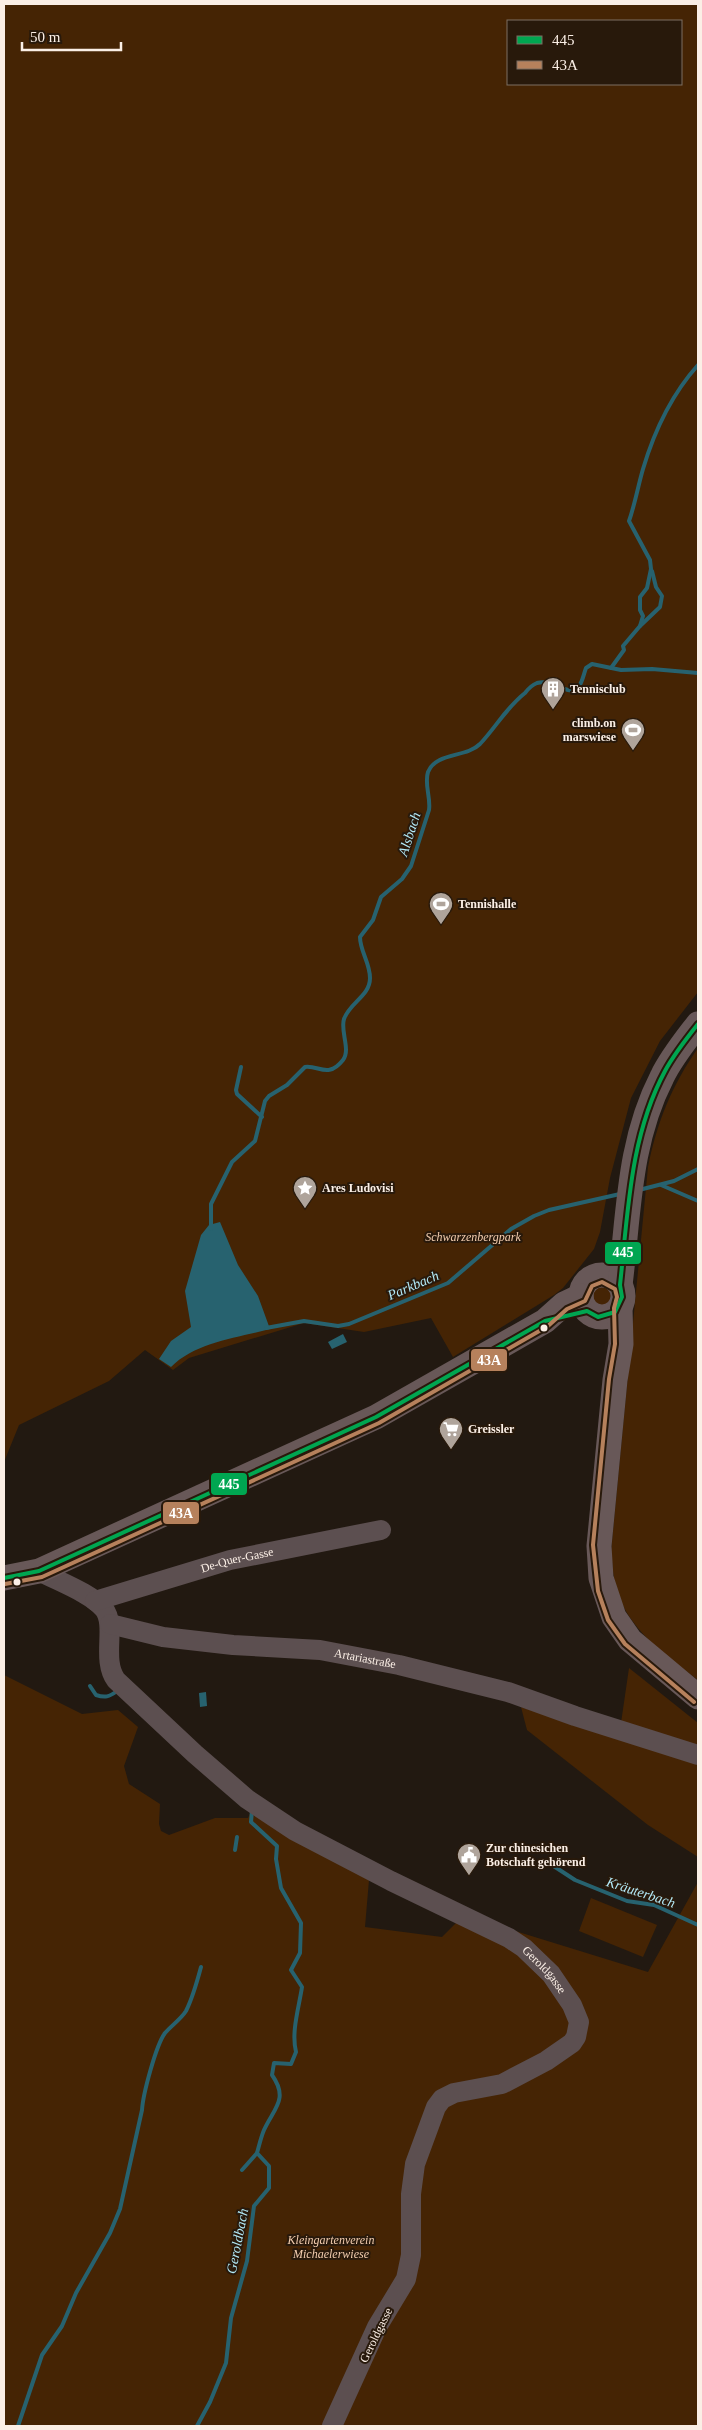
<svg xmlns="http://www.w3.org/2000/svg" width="702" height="2430" viewBox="0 0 702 2430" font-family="Georgia,serif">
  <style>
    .green { fill: #452404; fill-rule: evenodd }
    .water { fill: #27626f }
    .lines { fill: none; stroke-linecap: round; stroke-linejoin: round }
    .stream { stroke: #27626f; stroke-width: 4 }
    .minor { stroke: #5c4f50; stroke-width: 20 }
    .major { stroke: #685858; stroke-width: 25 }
    .bus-1-casing { stroke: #28190b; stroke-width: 8 }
    .bus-2-casing { stroke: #28190b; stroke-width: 8 }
    .bus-1 { stroke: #00a651; stroke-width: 4 }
    .bus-2 { stroke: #b6815c; stroke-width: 4 }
    .bus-dot { fill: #fbefe6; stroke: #28190b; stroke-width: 2 }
    .labels { text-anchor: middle; stroke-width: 4; stroke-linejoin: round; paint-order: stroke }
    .poi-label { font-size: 12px; font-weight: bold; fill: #fbefe6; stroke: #28190b; text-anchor: start }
    .park-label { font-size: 12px; font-style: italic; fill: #f3cdaf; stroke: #28190b }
    .street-label { font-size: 12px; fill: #fbefe6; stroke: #28190b }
    .water-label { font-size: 14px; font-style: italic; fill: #b2e9f7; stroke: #28190b }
    .line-badge { stroke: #28190b; stroke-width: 2 }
    .badge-label { font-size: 14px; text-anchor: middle; font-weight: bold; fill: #fff }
  </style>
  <rect width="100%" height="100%" fill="#221911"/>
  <g class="green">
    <path d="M4,4h694v988l-38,49 -29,57 -21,80 -10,54 -6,17 -31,39 -9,7 -101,62 -22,-39 -67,14 -60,-9 -115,35 -16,12 -28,-20 -36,31 -90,44 -15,37zM508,21h173v63h-173z"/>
    <path d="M698,1048v632c-30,-23 -64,-46 -79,-83 -6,-14 -6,-30 -8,-45l37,-385c9,-45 24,-82 50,-119z"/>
    <circle cx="602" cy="1296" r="11"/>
    <path d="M629,1668l69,55v23l-77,-23z"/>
    <path d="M4,1675l78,39 36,-4 20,17 -14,39 5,18 31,20 -1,20 2,7 8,4 46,-17h33l3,-7 118,69 -4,47 77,10 22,-22 184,57 50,-90v544h-694z"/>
    <path d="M521,1707l177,55v95l-50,-32 -121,-95z"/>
    <path d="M591,1898l66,27 -14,32 -64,-26z"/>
  </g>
  <g class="water">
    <path d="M220,1222l18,43 20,31 12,33c-33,9 -74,13 -99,38l-12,-8 12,-18 20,-14 -6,-36 16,-56 8,-10z"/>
    <path d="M343,1334l4,8 -15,7 -4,-7z"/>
    <path d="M206,1692l1,14 -7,1 -1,-14z"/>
  </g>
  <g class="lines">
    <g class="stream">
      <path d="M640,626l20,-19 2,-11 -6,-9 -4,-16"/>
      <path d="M611,668l13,-18 -1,-4 17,-20 3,-10 -3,-6v-13l7,-9 4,-19 -1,-9 -21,-39c6,-17 9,-35 14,-52 11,-37 29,-75 55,-104"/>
      <path d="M241,1067l-5,23 1,4 25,23"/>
      <path d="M661,1185l37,16"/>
      <path d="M639,1190l35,-9 24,-12"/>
      <path d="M211,1229v-25l21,-42 23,-21 10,-40 4,-5 18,-11 18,-18c14,-2 23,12 38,-7 8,-10 -3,-29 1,-41 6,-17 26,-23 26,-41 0,-15 -10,-27 -10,-41l13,-17 8,-23 21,-18 9,-13 18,-56c2,-12 -5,-26 -1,-38 8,-20 38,-14 52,-28 16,-17 26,-36 45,-51 3,-4 7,-8 12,-10 13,-4 24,7 36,8 9,-4 10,-15 13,-23l6,-4 29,6 31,-1 46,4"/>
      <path d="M266,1328l38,-7 34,5 11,-2 99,-41 63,-54 23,-13 15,-6 71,-16"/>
      <path d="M90,1686l6,9c9,3 13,2 21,-4"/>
      <path d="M235,1850l2,-13"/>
      <path d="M552,1865l23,15 52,21 27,4 44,20"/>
      <path d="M242,2170l15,-17"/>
      <path d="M18,2426l24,-71 20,-29 14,-33 34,-60 10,-24 22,-99c1,-16 14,-65 23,-77 6,-7 16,-14 21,-22 7,-14 11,-29 15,-44"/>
      <path d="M197,2426l13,-24 16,-39 5,-45 16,-57 7,-55 15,-18v-22l-12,-13c2,-7 4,-16 7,-23 10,-22 25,-31 8,-55l2,-12 17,1 5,-12c-5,-20 3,-45 6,-65l-11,-17 9,-17 1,-30 -20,-35 -5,-29 1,-13 -26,-24 1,-12"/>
    </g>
    <g class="minor">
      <path id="s1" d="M39,1571c18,10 52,22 65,38 13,17 -3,50 12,71l79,74 52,45 48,32 96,50 118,57 15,10 27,26 21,31 7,17 -3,15 -4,6 -26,18 -44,23 -48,9 -12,6 -6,8 -21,57 -4,30v61l-5,24 -29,48 -45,99"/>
      <path id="s2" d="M95,1601l135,-41 151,-30"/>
      <path id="s3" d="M110,1624l53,13 70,8 87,5 79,15 109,27 67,24 123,39"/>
    </g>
    <g class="major">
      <circle cx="602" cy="1296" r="21"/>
      <path d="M620,1285c9,-71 8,-142 42,-208 9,-19 23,-36 36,-53"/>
      <path d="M620,1308l1,36 -6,36 -16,166 2,32 13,39 16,23 68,57"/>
      <path d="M4,1578l35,-7 337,-154 169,-96 19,-17 17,-8"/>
    </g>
    <g class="bus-1-casing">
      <path id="bus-1" d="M4,1578l35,-7 337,-154 169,-96 42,-10 11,6 17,-5 7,-15 -2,-12c8,-73 10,-149 45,-214 9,-17 21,-32 33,-47"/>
    </g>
    <g class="bus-2-casing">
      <path id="bus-2" d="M5,1584l37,-7 337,-154 169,-97 19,-17 18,-8 7,-15 10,-4 13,7 2,8 -3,11 1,36 -6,35 -16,166 5,46 10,29 17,24 69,58"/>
    </g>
    <use href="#bus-1" class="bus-1"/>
    <use href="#bus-2" class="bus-2"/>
  </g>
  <defs>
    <g id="building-pin" transform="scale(1.25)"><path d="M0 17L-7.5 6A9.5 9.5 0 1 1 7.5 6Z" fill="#afa49b" stroke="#28190b"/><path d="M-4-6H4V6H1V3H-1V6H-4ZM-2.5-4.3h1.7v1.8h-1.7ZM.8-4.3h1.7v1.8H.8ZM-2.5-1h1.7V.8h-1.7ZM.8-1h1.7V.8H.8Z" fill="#fff"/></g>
    <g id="stadium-pin" transform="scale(1.25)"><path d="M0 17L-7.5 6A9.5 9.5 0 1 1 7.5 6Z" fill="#afa49b" stroke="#28190b"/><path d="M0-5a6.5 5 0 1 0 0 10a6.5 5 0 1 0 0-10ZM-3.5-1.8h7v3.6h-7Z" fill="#fff"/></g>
    <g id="sight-pin" transform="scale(1.25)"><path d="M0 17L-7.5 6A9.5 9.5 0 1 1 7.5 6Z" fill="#afa49b" stroke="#28190b"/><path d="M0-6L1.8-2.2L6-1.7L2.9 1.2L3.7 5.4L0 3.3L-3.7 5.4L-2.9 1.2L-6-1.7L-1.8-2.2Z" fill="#fff"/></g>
    <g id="supermarket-pin" transform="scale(1.25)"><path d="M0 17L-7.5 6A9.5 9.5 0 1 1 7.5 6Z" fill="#afa49b" stroke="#28190b"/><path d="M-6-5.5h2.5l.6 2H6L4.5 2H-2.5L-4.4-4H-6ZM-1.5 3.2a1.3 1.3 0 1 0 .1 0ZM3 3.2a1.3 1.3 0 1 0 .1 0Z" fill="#fff"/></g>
    <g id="civic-pin" transform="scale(1.25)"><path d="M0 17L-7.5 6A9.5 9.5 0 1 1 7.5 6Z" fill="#afa49b" stroke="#28190b"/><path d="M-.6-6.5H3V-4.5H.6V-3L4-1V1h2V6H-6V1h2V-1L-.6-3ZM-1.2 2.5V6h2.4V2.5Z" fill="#fff"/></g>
  </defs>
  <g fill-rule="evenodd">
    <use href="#building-pin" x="553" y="689"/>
    <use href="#stadium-pin" x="633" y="730"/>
    <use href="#stadium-pin" x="441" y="904"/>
    <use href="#sight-pin" x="305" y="1188"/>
    <use href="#supermarket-pin" x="451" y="1429"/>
    <use href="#civic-pin" x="469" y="1855"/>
  </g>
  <g class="bus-dot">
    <circle cx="544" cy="1328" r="4.5"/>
    <circle cx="17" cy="1582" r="4.5"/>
  </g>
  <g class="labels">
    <g class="poi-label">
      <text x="570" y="693">Tennisclub</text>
      <text x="616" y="727" text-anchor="end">climb.on<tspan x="616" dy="14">marswiese</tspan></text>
      <text x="458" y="908">Tennishalle</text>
      <text x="322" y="1192">Ares Ludovisi</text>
      <text x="468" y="1433">Greissler</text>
      <text x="486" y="1852">Zur chinesichen<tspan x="486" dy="14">Botschaft gehörend</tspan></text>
    </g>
    <g class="park-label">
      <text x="473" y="1241">Schwarzenbergpark</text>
      <text x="331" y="2244">Kleingartenverein<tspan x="331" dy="14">Michaelerwiese</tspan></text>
    </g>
    <g class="street-label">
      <text dy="4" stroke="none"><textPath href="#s2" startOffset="148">De-Quer-Gasse</textPath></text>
      <text dy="4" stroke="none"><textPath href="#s3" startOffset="258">Artariastraße</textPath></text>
      <text dy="4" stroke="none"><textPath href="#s1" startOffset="671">Geroldgasse</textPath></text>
      <text transform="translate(376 2335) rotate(-64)" y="4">Geroldgasse</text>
    </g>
    <g class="water-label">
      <text transform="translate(409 834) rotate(-72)" y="5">Alsbach</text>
      <text transform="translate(413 1285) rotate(-23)" y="5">Parkbach</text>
      <text transform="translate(641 1892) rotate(18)" y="5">Kräuterbach</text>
      <text transform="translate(237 2241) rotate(-79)" y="5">Geroldbach</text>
    </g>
  </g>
  <g class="line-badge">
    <rect x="604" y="1241" width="38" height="24" rx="5" fill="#00a651"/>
    <rect x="470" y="1348" width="38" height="24" rx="5" fill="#b6815c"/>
    <rect x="210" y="1472" width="38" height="24" rx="5" fill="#00a651"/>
    <rect x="162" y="1501" width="38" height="24" rx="5" fill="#b6815c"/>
  </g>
  <g class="badge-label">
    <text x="623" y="1257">445</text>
    <text x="489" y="1365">43A</text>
    <text x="229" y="1489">445</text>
    <text x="181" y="1518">43A</text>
  </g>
  <rect width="702" height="2430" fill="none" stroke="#fbefe6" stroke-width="10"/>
  <rect x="507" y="20" width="175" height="65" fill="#28190b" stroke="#7c6f63"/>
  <rect x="517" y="36" width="25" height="8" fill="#00a651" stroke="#7c6f63"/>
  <text x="552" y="45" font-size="15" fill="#fbefe6">445</text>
  <rect x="517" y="61" width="25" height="8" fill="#b6815c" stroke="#7c6f63"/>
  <text x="552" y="70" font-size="15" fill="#fbefe6">43A</text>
  <path d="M22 42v8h99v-8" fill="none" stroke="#fbefe6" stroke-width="2.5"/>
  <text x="30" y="42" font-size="15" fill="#fbefe6" stroke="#28190b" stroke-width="4" paint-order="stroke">50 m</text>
</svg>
